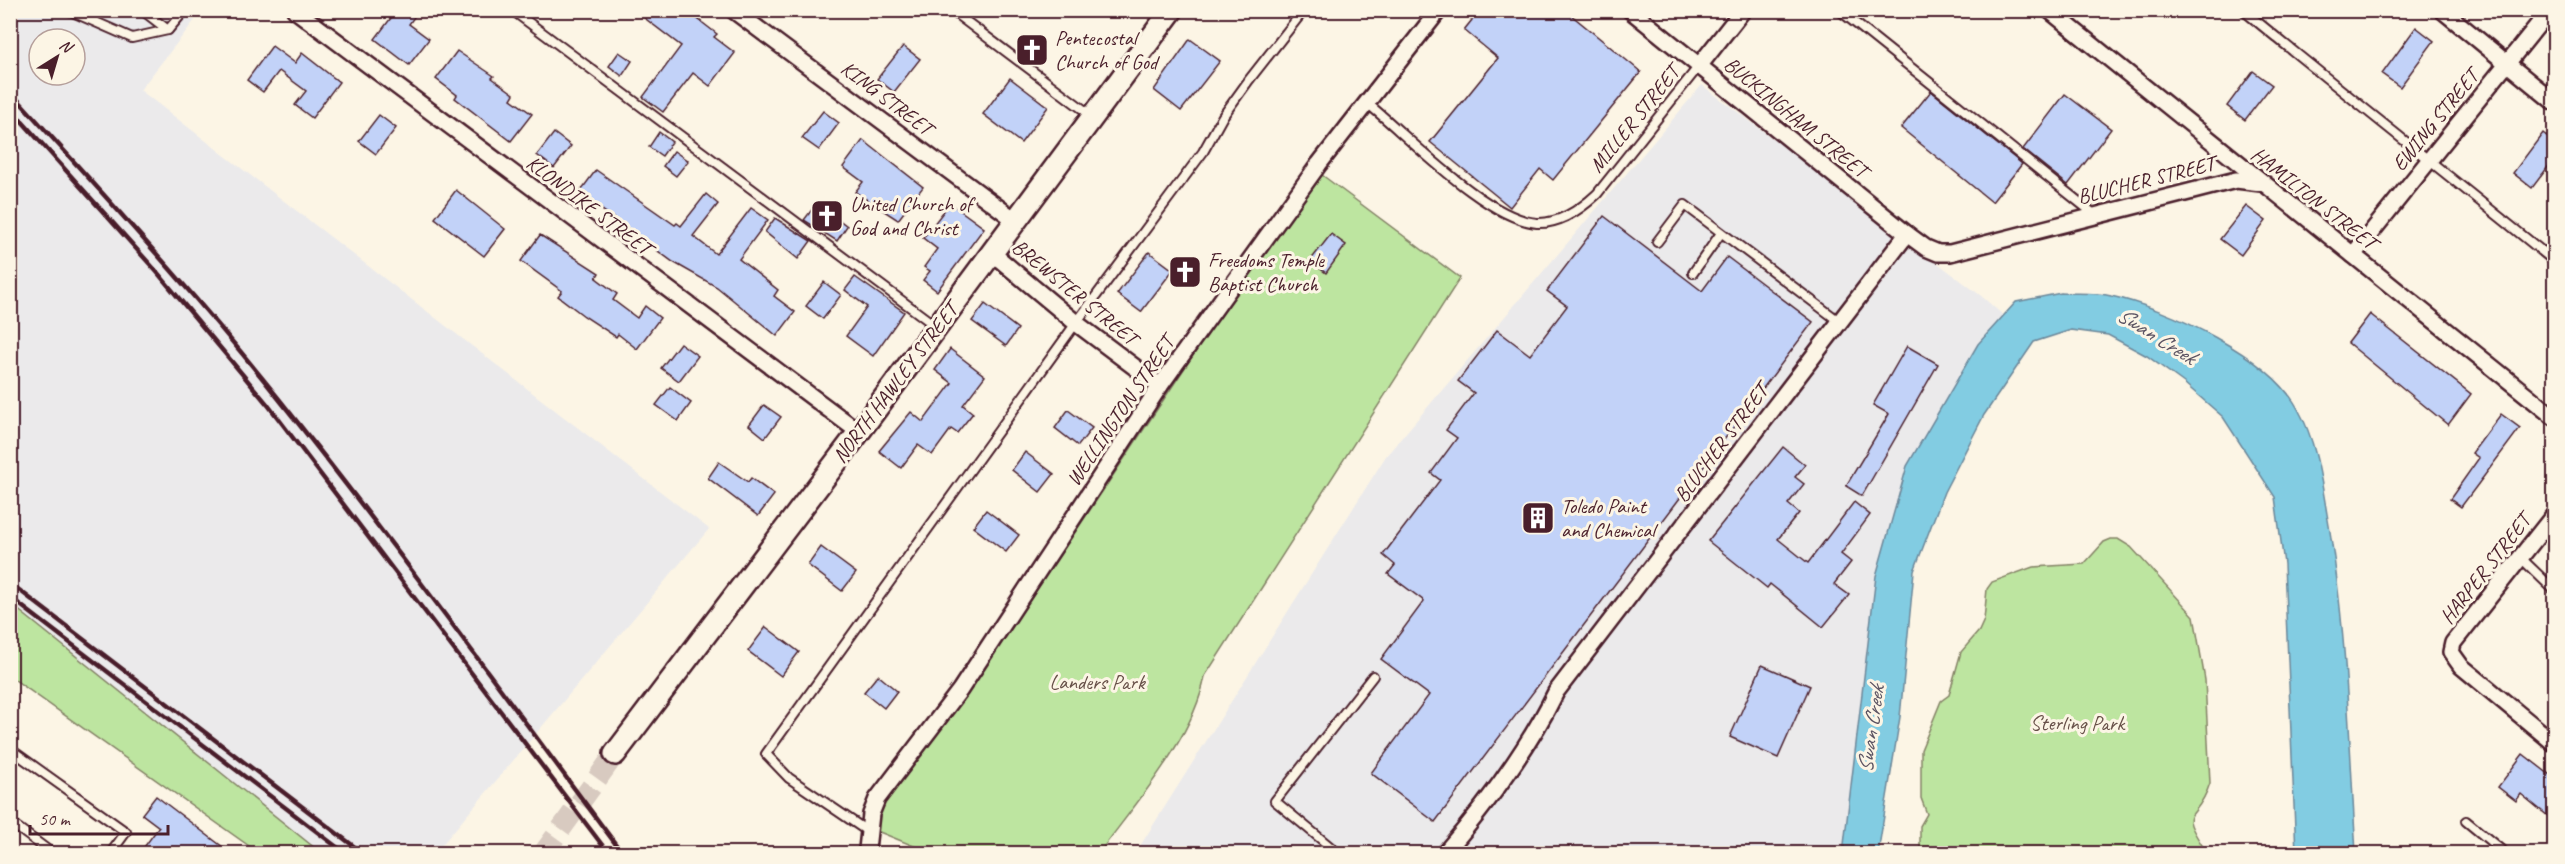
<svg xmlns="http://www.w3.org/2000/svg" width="2565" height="864" viewBox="0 0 2565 864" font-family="Caveat,sans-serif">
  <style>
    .built { fill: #ebeaeb; fill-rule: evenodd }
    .green { fill: #bde5a0; stroke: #848266; stroke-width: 1.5 }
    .water { fill: #82cce2; stroke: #6c8799; stroke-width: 1.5 }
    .building { fill: #c2d2f8; stroke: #4a1f2b; stroke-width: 1.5 }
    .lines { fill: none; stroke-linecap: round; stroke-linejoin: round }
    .secondary-tunnel { stroke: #d8cac0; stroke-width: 21; stroke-dasharray: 21 10; stroke-linecap: butt }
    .lane-casing { stroke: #4a1f2b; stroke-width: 12 }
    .street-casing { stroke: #4a1f2b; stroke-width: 20 }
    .secondary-casing { stroke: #4a1f2b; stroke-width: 26 }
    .lane { stroke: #fcf5e5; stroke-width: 8 }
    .street { stroke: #fcf5e5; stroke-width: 15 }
    .secondary { stroke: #fcf5e5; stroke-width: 21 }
    .rail { stroke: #4a1f2b; stroke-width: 4.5 }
    .labels { text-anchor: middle; stroke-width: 6; stroke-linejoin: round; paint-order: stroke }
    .poi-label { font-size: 21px; fill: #4a1f2b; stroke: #fcf5e5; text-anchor: start }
    .street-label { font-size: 21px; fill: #4a1f2b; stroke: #fcf5e5 }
    .park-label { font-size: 21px; fill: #675048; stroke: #fcf5e5 }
    .water-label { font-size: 22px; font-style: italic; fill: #5b5362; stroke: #fcf5e5 }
  </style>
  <rect width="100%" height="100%" fill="#fcf5e5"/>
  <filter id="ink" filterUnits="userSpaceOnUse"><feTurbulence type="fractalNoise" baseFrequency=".0167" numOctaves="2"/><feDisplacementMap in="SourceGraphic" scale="12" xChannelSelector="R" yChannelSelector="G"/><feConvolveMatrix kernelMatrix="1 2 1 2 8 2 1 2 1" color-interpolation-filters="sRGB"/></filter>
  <g filter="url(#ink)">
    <g class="built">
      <path d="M10,11h192l-62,79 569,439 -274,324h-114l-310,-249zM39,39h36v36h-36z"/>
      <path d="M1702,85l278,210 54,47 -50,73 -40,77 -30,79 -14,146 -22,136 -743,1 251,-398z"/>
    </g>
    <g class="green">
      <path d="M1322,175l138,103 -255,398c-11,61 -69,127 -106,177h-168l-59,-24c19,-54 63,-95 98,-139l252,-378z"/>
      <path d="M2111,539h7l13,8 63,69 11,64 5,103c-14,44 -35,21 -3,70h-287v-27l7,-12 -6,-16v-48l20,-49 8,-6 12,-43 18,-21 5,-11 3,-31 5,-7 41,-15 51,-3 20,-22z"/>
      <path d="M10,604h1l310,249h-62l-248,-176z"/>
    </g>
    <path class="water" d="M2061,293c16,1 35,-1 50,3 56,12 160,61 187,113 18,32 23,69 29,105 20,111 22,226 29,339h-60l-12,-289 -9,-67 -52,-80 -39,-34 -37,-27 -39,-21 -37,-5 -37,12 -50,73 -40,77 -30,79 -14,146 -22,136h-35l33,-277 31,-110 71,-122 38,-42z"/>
    <g class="building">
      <path d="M397,10h22l-10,14 20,15 -20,26 -34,-26z"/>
      <path d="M634,10h52l31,24 -3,3 21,16 -25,33 -17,-13 -30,39 -20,-15 38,-51z"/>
      <path d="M1480,10h85l76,62 -88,108 -13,-11 -30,38 -80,-65 68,-84 -34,-28z"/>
      <path d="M2416,27l18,14 -34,46 -18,-13z"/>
      <path d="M1190,39l30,22 -39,50 -27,-21z"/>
      <path d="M272,46l23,17 7,-10 37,29 -27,36 -17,-13 11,-14 -27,-20 -16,21 -16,-12z"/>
      <path d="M903,46l17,13 -26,33 -17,-13z"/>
      <path d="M457,51l37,25 -2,2 22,16 -3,5 21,15 -21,27 -56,-43 2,-3 -21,-16z"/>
      <path d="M619,52l13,9 -10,15 -13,-10z"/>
      <path d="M2253,71l19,14 -27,35 -18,-14z"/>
      <path d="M1010,78l38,29 -27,36 -38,-29z"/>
      <path d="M1931,91l91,73 -30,38 -91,-74z"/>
      <path d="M2065,94l46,35 -43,56 -45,-36z"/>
      <path d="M823,111l16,12 -20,27 -17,-12z"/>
      <path d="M379,115l17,13 -20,26 -17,-13z"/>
      <path d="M659,132l13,10 -10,14 -13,-9z"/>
      <path d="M554,133l17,13 -17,22 -17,-13z"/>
      <path d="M2543,133l11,9v17l-22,29 -19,-15z"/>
      <path d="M863,140l60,47 -25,33 -43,-28 8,-10 -20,-15z"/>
      <path d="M674,151l14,10 -12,15 -13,-10z"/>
      <path d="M596,170l79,55 2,-2 4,3 25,-32 12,10 -25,32 23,18 35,-46 17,12 -29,39 39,31 -4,6 21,16 -18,24 -60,-49 -44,-25 -94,-69z"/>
      <path d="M456,190l49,39 -21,27 -49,-38z"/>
      <path d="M817,203l30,23 -10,15 -33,-21z"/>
      <path d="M950,203l34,25 -47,63 -14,-11 7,-9 -6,-4 13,-18 -14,-11z"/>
      <path d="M2246,206l20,15 -25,34 -21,-16z"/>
      <path d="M1604,216l98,75 25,-34 86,65 -378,500 -64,-49 58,-78 -48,-36 43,-58 -36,-27 7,-9 -12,-10 57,-75 -9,-7 26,-35 -11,-8 28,-37 -16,-12 39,-51 33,25 37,-49 -20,-15z"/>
      <path d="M775,218l36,23 -13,18 -33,-27z"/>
      <path d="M1331,234l15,11 -20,28 -16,-12z"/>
      <path d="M540,235l59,38 -3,5 21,16 -4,6 24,18 8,-12 15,12 -23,31 -19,-15 -2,3 -32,-21 -26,-20 4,-5 -41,-30z"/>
      <path d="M1149,252l24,18 -32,42 -24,-18z"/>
      <path d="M855,277l49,35 -31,44 -27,-20 21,-29 -22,-17z"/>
      <path d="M824,282l17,13 -18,24 -17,-13z"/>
      <path d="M985,304l33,25 -12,17 -34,-25z"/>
      <path d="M2370,314l101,80 -23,31 -100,-82z"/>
      <path d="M680,343l18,13 -19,25 -18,-13z"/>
      <path d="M1907,346l31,18 -76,132 -16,-10 43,-72 -16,-9z"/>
      <path d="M950,349l35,27 -22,29 10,8 -16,20 -6,-4 -19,26 -14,-10 -17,23 -22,-17 32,-39 12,10 29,-39 -17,-13z"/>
      <path d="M670,387l21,16 -13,18 -22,-16z"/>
      <path d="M764,405l17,12 -16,21 -16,-13z"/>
      <path d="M1068,410l24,18 -14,18 -23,-18z"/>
      <path d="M2501,414l19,14 -59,79 -11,-8 29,-41 -7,-5z"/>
      <path d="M1783,447l22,18 -10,12 9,7 -16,20 11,9 -21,26 30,24 46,-61 16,13 -29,39 10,8 -17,22 15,11 -26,32 -53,-43 -3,4 -59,-47z"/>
      <path d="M1025,452l29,22 -14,18 -28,-22z"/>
      <path d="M719,462l29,20 3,-4 23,17 -16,21 -50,-38z"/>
      <path d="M986,510l33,25 -13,17 -33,-25z"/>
      <path d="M821,547l35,26 -14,18 -34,-26z"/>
      <path d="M766,627l33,25 -18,24 -33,-25z"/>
      <path d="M1762,665l48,21 -32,72 -48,-21z"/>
      <path d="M878,675l19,16 -13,17 -20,-16z"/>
      <path d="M2523,754l31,24v43l-33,-27 -5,7 -18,-14z"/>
      <path d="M156,796l76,58h-93l20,-27 -17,-13z"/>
    </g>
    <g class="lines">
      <path class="secondary-tunnel" d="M543,854l72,-100"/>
      <g class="lane-casing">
        <g id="lane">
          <path d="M68,10l64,28 36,-8 17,-20"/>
          <path d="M142,10l26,20"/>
          <path d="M512,10l425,317"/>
          <path d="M951,10l141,106"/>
          <path d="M1839,10l255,204"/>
          <path d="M2243,10c103,85 208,167 311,251"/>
          <path d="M1367,103c41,33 119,116 170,120 23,1 44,-14 60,-29l102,-128"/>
          <path d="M1657,242l28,-37 155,117"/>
          <path d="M1693,273l28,-40"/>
          <path d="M2521,558l33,32"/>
          <path d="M10,749l116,83 -16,22"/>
          <path d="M2466,821l40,33"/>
          <path d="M10,822l43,32"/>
          <path d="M867,831l-78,-53 -23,-24 310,-431 127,-171 20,-36 26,-36 55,-70"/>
          <path d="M1339,854l-64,-53 98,-125"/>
        </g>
      </g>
      <g class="street-casing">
        <g id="street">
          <path d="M295,10l564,422"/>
          <path d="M733,10l282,210"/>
          <path d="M1630,10l277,224 19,14 12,5h12l286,-73 25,3"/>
          <path d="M2049,10l505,407"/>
          <path d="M2442,10l112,92"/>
          <path d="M1699,66l44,-56"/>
          <path d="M992,253l84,70 84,63"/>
          <path d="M2353,255l197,-245"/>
          <path d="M2554,515l-101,128 -2,9 10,14 93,77"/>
          <path d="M867,849l4,-35 6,-15 83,-109 200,-304 72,-101 87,-121 120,-154"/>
          <path d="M1444,854c44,-51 83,-103 112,-162l351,-458"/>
        </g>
      </g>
      <g class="secondary-casing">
        <path id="secondary" d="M615,754l244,-322 313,-422"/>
      </g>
      <use href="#lane" class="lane"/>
      <use href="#street" class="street"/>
      <use href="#secondary" class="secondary"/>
      <g class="rail">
        <path d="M10,91c91,101 184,201 269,308 118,148 230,302 344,455"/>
        <path d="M10,108l147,164 111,133 341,449"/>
        <path d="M10,583l354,271"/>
        <path d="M10,597l336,257"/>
      </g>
    </g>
  </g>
  <defs>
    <g id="church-square" transform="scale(1.725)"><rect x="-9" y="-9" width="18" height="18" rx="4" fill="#4a1f2b" stroke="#fcf5e5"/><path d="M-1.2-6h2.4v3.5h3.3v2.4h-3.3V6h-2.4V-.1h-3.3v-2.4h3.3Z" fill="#fff"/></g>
    <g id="building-square" transform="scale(1.725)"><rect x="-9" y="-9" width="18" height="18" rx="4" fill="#4a1f2b" stroke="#fcf5e5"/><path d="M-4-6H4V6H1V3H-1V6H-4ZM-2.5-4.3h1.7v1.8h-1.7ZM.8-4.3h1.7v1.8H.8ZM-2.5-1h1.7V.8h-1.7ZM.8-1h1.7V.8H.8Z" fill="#fff"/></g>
  </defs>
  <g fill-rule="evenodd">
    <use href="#church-square" x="1032" y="50"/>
    <use href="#church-square" x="827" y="216"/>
    <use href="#church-square" x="1185" y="272"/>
    <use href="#building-square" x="1538" y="518"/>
  </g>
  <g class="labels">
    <g class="poi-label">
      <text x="1055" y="45">Pentecostal<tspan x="1055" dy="24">Church of God</tspan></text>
      <text x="850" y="211">United Church of<tspan x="850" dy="24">God and Christ</tspan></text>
      <text x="1208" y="267">Freedoms Temple<tspan x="1208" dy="24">Baptist Church</tspan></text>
      <text x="1561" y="513">Toledo Paint<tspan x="1561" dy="24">and Chemical</tspan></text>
    </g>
    <g class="street-label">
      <text transform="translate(887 98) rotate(37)" y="7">KING STREET</text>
      <text transform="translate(1796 117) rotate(39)" y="7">BUCKINGHAM STREET</text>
      <text transform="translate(1634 119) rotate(-51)" y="7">MILLER STREET</text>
      <text transform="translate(2435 120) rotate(-51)" y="7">EWING STREET</text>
      <text transform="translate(2146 180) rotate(-14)" y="7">BLUCHER STREET</text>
      <text transform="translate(2314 198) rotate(38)" y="7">HAMILTON STREET</text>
      <text transform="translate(589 205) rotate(37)" y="7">KLONDIKE STREET</text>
      <text transform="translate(1075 292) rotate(39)" y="7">BREWSTER STREET</text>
      <text transform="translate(895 383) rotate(-53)" y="7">NORTH HAWLEY STREET</text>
      <text transform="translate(1120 411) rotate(-56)" y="7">WELLINGTON STREET</text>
      <text transform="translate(1721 443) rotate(-53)" y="7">BLUCHER STREET</text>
      <text transform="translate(2485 569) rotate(-52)" y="7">HARPER STREET</text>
    </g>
    <g class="park-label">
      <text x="1097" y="689">Landers Park</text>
      <text x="2077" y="730">Sterling Park</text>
    </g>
    <g class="water-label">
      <text transform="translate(2157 335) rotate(32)" y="8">Swan Creek</text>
      <text transform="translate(1870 729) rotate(-82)" y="8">Swan Creek</text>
    </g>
  </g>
  <rect width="2565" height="864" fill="none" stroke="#fcf5e5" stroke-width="36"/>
  <rect x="18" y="18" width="2529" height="828" fill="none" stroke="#4a1f2b" stroke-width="2" filter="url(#ink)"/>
  <g transform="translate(57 57) rotate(37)"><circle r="28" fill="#fcf5e5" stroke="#b59f9b" stroke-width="1.5"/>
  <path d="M0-4.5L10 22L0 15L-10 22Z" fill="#4a1f2b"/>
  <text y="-9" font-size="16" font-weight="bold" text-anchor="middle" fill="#4a1f2b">N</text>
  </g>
  <path d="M30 825v9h138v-9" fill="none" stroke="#4a1f2b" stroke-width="3"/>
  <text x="39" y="825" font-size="18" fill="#4a1f2b" stroke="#fcf5e5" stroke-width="4.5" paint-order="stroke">50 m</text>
</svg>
